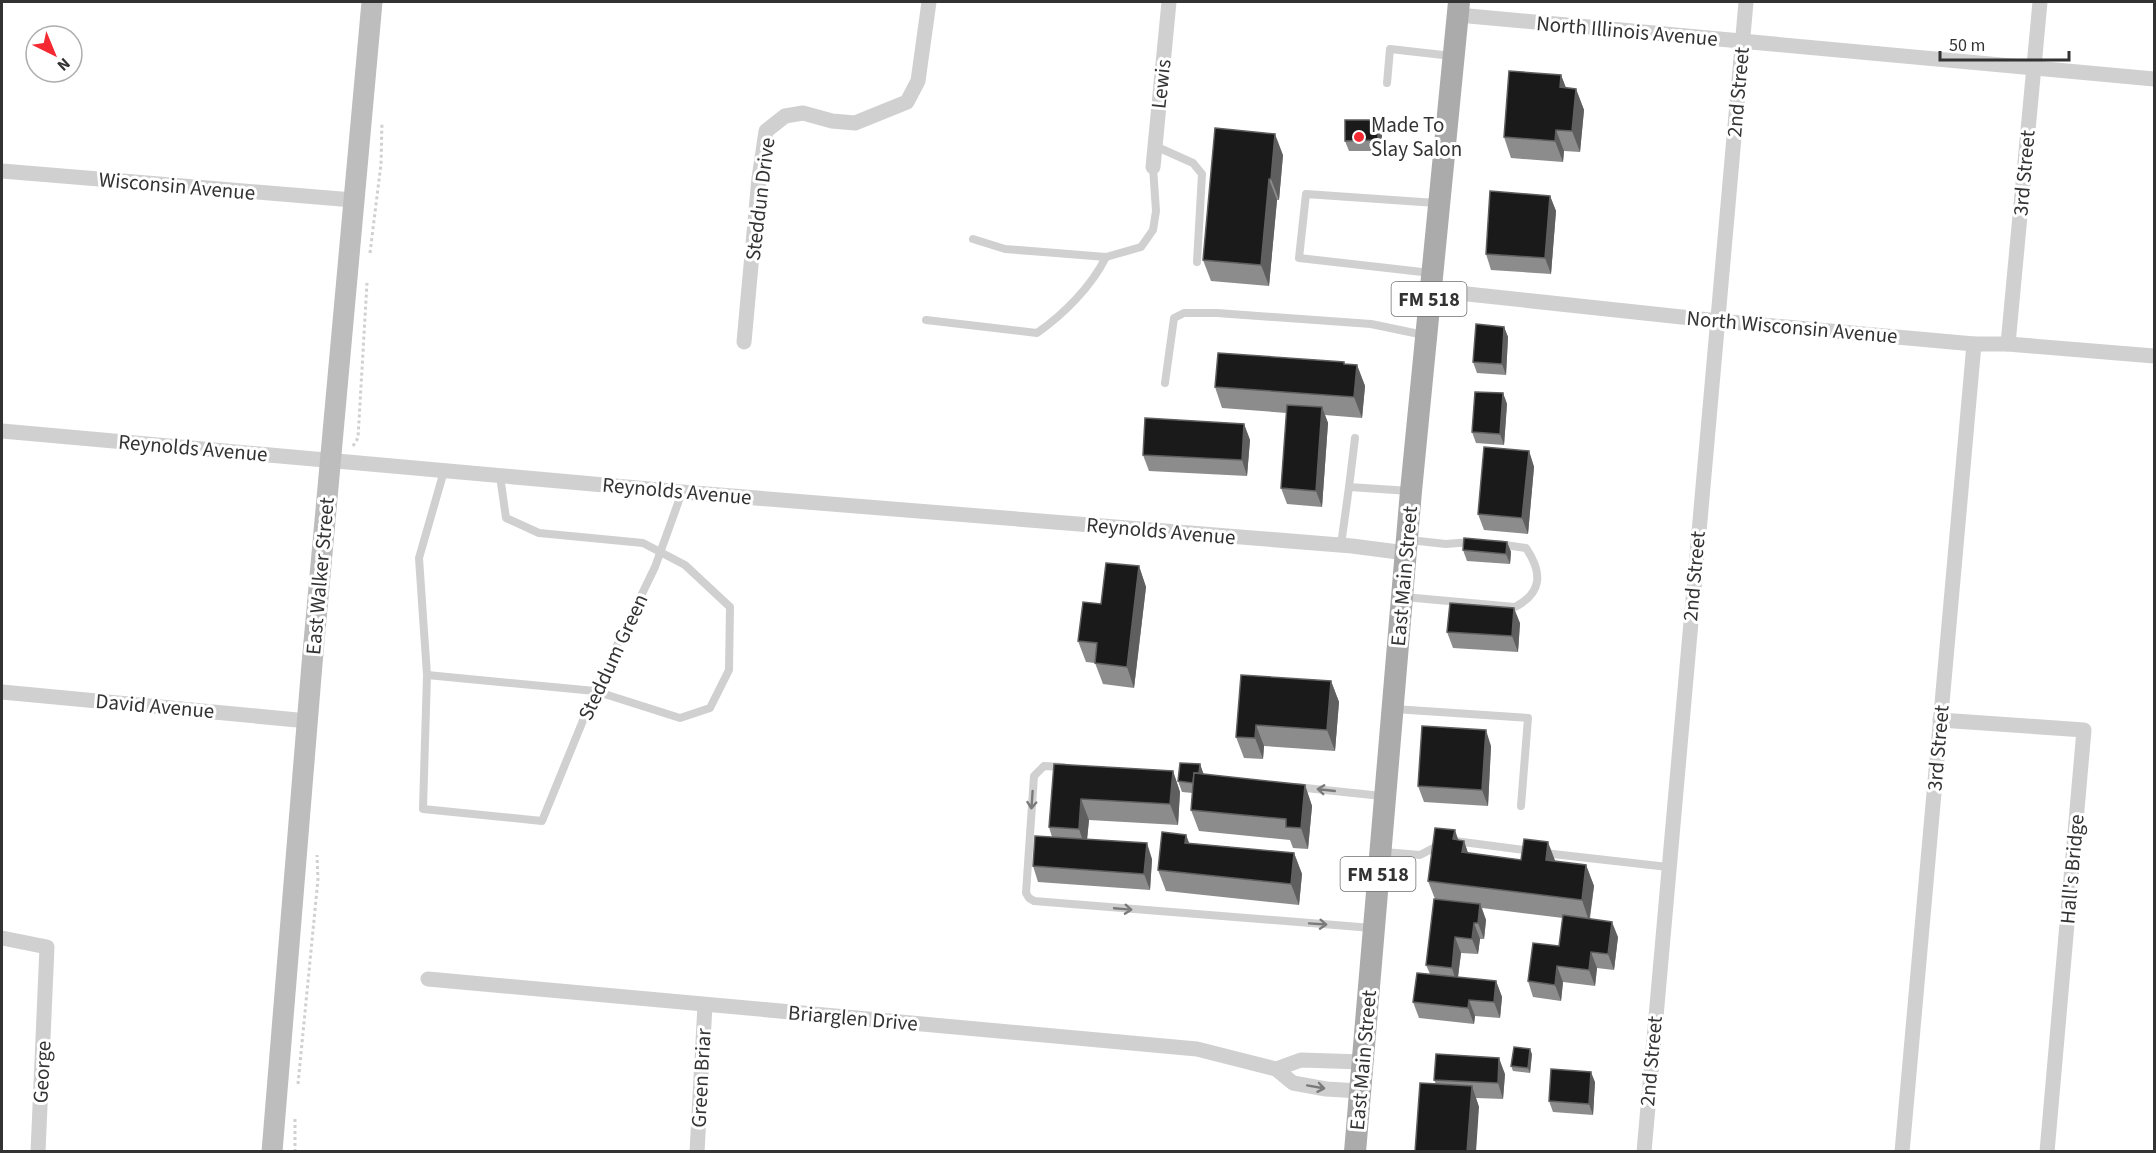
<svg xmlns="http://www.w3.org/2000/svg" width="2156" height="1153" viewBox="0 0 2156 1153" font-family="'Source Sans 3',sans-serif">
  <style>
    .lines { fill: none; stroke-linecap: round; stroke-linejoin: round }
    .path { stroke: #d0d0d0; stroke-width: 3; stroke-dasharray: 3 3; stroke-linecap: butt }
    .lane { stroke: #d0d0d0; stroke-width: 8 }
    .street { stroke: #d0d0d0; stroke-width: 15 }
    .secondary { stroke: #bdbdbd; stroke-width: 21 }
    .primary { stroke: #ababab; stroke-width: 22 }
    .wall { fill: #8c8c8c }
    .shaded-wall { fill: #5f5f5f }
    .building { fill: #1a1a1a; stroke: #5f5f5f; stroke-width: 1.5 }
    .oneway { stroke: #7a7a7a }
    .poi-dot { fill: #f52932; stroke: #fff; stroke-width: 2 }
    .labels { text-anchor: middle; stroke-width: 6; stroke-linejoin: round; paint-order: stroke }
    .shield { fill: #fff; stroke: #707070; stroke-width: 1.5 }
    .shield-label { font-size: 20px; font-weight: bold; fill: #333 }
    .street-label { font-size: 21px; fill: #333; stroke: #fff }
    .poi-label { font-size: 21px; fill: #333; stroke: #fff; text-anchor: start }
  </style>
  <rect width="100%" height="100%" fill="#fff"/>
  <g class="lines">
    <g class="path">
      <path d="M370,253l11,-89 1,-42"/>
      <path d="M353,446l5,-8 9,-155"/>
      <path d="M298,1084l20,-205 -1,-24"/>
      <path d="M295,1152v-35"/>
    </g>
    <g class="lane">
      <path d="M1387,83l3,-34 62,7"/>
      <path d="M1155,146l38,17 9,11 -5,88"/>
      <path d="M973,239l32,10 101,8 35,-10 12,-17 3,-19 -3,-44"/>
      <path d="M1431,273l-132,-15 7,-64 130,9"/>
      <path d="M926,320l111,13c27,-19 54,-46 69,-76"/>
      <path d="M1165,383l9,-65 10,-5h33l154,11 53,11"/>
      <path d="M1355,438l-6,49 61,4"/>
      <path d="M444,471l-25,87 8,117 -4,134 119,12 53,-130 60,-124 27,-75"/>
      <path d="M1409,540l37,4 25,-2"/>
      <path d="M1341,545l8,-58"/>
      <path d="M1404,597l111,10c27,-14 28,-34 11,-59l-28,-4"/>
      <path d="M427,675l168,16 85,27 30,-10 19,-38 1,-63 -45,-42 -42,-22 -104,-10 -33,-15 -6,-42"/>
      <path d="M1394,709l134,9 -7,88"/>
      <path d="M1063,767l-19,-1 -10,10 -8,117 3,5 5,3 338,27"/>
      <path d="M1296,787l86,9"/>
      <path d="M1455,841l77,10"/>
      <path d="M1384,852l36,3 21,-11"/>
      <path d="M1544,853l124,14"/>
    </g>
    <g class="street">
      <path d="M1458,15l696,64"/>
      <path d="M1153,167l16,-165"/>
      <path d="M2,171l351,29"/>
      <path d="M1430,290l289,31 255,23h34l146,12"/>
      <path d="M744,342l15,-164 7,-47 19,-15 18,-3 29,8 23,2 52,-21 11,-21 11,-79"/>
      <path d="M2008,344l32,-342"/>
      <path d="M2,431l680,61 670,54 54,7"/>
      <path d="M2,692l306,29"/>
      <path d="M1940,720l144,10 -37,422"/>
      <path d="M2,938l45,9 -9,205"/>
      <path d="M428,979l769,70 79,20 17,14 33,6 34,2"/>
      <path d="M1276,1069l25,-9 62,2"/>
      <path d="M697,1152l8,-147"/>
      <path d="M1644,1152l102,-1150"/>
      <path d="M1902,1152l72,-808"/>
    </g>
    <path class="secondary" d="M272,1152l40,-488 60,-662"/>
    <path class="primary" d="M1355,1152l56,-661 48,-489"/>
  </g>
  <g class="wall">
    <path d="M1574,2h15v1z"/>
    <path d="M1561,75l5,13 10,1 8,21 -4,42 -16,-1 -1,11 -52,-4 -7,-21z"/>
    <path d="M1378,120l4,10v21h-33l-4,-10z"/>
    <path d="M1283,155l-4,45h-2l-8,86 -58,-5 -8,-21z"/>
    <path d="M1550,196l6,15 -5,63 -60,-4 -5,-16z"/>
    <path d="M1504,327l4,10 -2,38 -29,-2 -4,-11z"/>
    <path d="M1344,362l1,2 12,1 8,21 -3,32 -37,-3 3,8 -6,84 -35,-3 -6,-16 6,-75 -65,-5 -7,-21z"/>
    <path d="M1503,393l4,11 -3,41 -28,-2 -4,-11z"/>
    <path d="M1244,424l6,16 -3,36 -98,-5 -6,-16z"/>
    <path d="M1529,451l5,16 -6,67 -44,-4 -6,-16z"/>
    <path d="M1507,542l4,10 -1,12 -43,-3 -4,-11z"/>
    <path d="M1139,566l7,21 -12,101 -31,-4 -8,-21 -9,-1 -8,-21 23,-37z"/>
    <path d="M1520,623l-2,29 -65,-4 -6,-16z"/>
    <path d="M1331,681l8,21 -4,49 -71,-5 -1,13 -19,-1 -8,-21z"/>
    <path d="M1491,746l-3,60 -64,-4 -6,-16z"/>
    <path d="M1054,764l119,7 7,21 -2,33 -89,-5 -2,19 65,20 -2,31 -112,-8 -5,-16 19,-29 -3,-10z"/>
    <path d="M1200,764l3,10 102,11 7,21 -4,43 -15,-1 -3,-8 -91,-9 -8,-21 2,-17 -11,-1 -4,-11z"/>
    <path d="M1186,835l3,8 105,10 8,21 -3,31 -133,-14 -8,-21z"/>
    <path d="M1458,840l6,1 4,12 53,7 34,1 31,4 8,21 -4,33 28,18 -4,33 -17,-2 -2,18 -32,-4 -2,19 -28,-4 -5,-16 31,-35 4,-28 -81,-10 4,12 -2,19h-4l-2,15 -17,-1 -3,24 38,4 6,16 -2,21 -25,-2 -1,8 -55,-6 -6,-16 17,-28 -4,-9 9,-66 -7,-18z"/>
    <path d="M1532,1054l-2,19 -17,-2 -2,-5z"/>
    <path d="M1505,1074l-2,25 -27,-1 3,9 -43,-23 -2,-4z"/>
    <path d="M1595,1082l-2,33 -40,-3 -4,-11z"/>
  </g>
  <g class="shaded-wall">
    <path d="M1561,75l8,21 -9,-9z"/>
    <path d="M1576,89l8,21 -4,42 -8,-21z"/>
    <path d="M1378,120l4,10v21l-4,-11z"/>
    <path d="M1556,130l8,21 -1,11 -8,-21z"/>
    <path d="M1275,134l8,21 -4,45 -8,-21z"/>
    <path d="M1269,179l8,21 -8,86 -8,-21z"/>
    <path d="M1550,196l6,15 -5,63 -6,-16z"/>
    <path d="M1504,327l4,10 -2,38 -4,-11z"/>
    <path d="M1357,365l8,21 -3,32 -8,-21z"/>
    <path d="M1503,393l4,11 -3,41 -4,-11z"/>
    <path d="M1322,407l6,16 -6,84 -6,-16z"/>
    <path d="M1244,424l6,16 -3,36 -5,-16z"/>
    <path d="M1529,451l5,16 -6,67 -6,-16z"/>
    <path d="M1507,542l4,10 -1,12 -4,-10z"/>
    <path d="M1139,566l7,21 -12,101 -7,-21z"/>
    <path d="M1514,608l6,15 -2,29 -6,-16z"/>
    <path d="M1331,681l8,21 -4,49 -8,-21z"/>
    <path d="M1256,725l8,21 -1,13 -8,-21z"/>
    <path d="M1486,730l5,16 -3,60 -6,-16z"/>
    <path d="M1200,764l4,11 -6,8z"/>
    <path d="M1173,771l7,21 -2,33 -8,-21z"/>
    <path d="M1305,785l7,21 -4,43 -7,-21z"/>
    <path d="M1081,799l8,21 -3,30 -7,-21z"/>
    <path d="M1455,830l7,21 -9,-12z"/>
    <path d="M1186,835l8,21 -9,-13z"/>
    <path d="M1464,841l7,21 -9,-10z"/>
    <path d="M1548,842l8,21 -10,-3z"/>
    <path d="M1147,843l5,16 -2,31 -6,-16z"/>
    <path d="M1294,853l8,21 -3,31 -8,-21z"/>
    <path d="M1586,865l8,21 -5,35 -7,-21z"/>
    <path d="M1480,904l6,16 -2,19 -6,-16z"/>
    <path d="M1612,922l6,15 -4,33 -6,-16z"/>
    <path d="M1474,923l6,16 -2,15 -6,-15z"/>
    <path d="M1455,937l6,16 -4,31 -5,-16z"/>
    <path d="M1591,952l6,16 -2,18 -6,-16z"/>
    <path d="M1557,966l6,16 -2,19 -6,-16z"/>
    <path d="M1496,981l6,16 -2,21 -6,-16z"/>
    <path d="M1469,1000l6,16 -1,8 -6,-16z"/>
    <path d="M1530,1049l2,5 -2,19 -2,-5z"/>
    <path d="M1499,1058l6,16 -2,25 -5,-16z"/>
    <path d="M1591,1072l4,10 -2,33 -4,-11z"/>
    <path d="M1472,1086l7,21 -3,45h-9z"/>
  </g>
  <g class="building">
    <path d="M1509,71l52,4 -1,12 16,2 -4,42 -16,-1 -1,11 -51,-4z"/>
    <path d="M1345,120h33v20l-33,1z"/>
    <path d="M1215,128l60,6 -4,45h-2l-8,86 -58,-5z"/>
    <path d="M1490,191l60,5 -5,62 -59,-4z"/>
    <path d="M1476,324l28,3 -2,37 -29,-2z"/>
    <path d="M1218,353l126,9v2l13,1 -3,32 -139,-10z"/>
    <path d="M1475,392l28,1 -3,41 -28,-2z"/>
    <path d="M1287,405l35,2 -6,84 -35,-3z"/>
    <path d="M1145,418l99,6 -2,36 -99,-5z"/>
    <path d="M1484,447l45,4 -7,67 -44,-4z"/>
    <path d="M1464,538l43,4 -1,12 -43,-4z"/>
    <path d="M1106,563l33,3 -12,101 -32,-4 2,-20 -19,-2 5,-39 18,2z"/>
    <path d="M1450,603l64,5 -2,28 -65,-4z"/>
    <path d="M1241,675l90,6 -4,49 -71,-5 -1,13 -19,-1z"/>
    <path d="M1422,726l64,4 -4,60 -64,-4z"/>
    <path d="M1180,763l20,1 -1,9h-5l-1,10 -15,-2z"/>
    <path d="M1054,764l119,7 -3,33 -89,-5 -2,30 -30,-2z"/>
    <path d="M1194,773l111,12 -4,43 -15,-1v-8l-95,-9z"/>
    <path d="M1435,828l20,2 -2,9 11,2 -2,11 59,8 3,-21 24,3 -2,18 40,5 -4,35 -154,-19z"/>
    <path d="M1162,832l24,3 -1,8 109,10 -3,31 -133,-14z"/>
    <path d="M1035,836l112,7 -3,31 -111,-8z"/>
    <path d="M1434,899l46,5 -2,19h-4l-2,16 -17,-2 -3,31 -26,-3z"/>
    <path d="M1563,915l49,7 -4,32 -17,-2 -2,18 -32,-4 -2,19 -27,-4 5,-38 26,3z"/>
    <path d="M1417,973l79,8 -2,21 -25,-2 -1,8 -55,-6z"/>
    <path d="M1514,1047l16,2 -2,19 -17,-2z"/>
    <path d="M1436,1054l63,4 -1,25 -64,-3z"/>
    <path d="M1551,1069l40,3 -2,32 -40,-3z"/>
    <path d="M1420,1083l52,3 -5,66h-52z"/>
  </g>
  <defs><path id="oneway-shaft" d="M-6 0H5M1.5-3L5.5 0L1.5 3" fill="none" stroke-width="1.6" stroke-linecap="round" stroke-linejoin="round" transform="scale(1.5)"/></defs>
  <g class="oneway">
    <use href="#oneway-shaft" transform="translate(1326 790) rotate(-174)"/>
    <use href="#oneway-shaft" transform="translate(1032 800) rotate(94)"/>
    <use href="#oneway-shaft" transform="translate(1123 909) rotate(5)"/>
    <use href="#oneway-shaft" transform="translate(1318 924) rotate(4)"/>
    <use href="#oneway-shaft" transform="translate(1316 1087) rotate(10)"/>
  </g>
  <circle class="poi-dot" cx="1359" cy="137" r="6"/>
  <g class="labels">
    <g class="shield">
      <rect x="1391.5" y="282" width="75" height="34" rx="4.5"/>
      <rect x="1340.5" y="857" width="75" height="34" rx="4.5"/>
    </g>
    <g class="shield-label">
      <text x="1429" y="306">FM 518</text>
      <text x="1378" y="881">FM 518</text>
    </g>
    <g class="street-label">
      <text transform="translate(1627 31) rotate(5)" y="7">North Illinois Avenue</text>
      <text transform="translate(1161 84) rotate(-84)" y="7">Lewis</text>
      <text transform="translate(1738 92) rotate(-85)" y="7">2nd Street</text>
      <text transform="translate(2024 173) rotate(-85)" y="7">3rd Street</text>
      <text transform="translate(177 186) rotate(5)" y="7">Wisconsin Avenue</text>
      <text transform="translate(760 199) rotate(-83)" y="7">Steddun Drive</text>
      <text transform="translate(1792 327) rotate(5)" y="7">North Wisconsin Avenue</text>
      <text transform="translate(193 448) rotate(5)" y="7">Reynolds Avenue</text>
      <text transform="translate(677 491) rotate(5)" y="7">Reynolds Avenue</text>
      <text transform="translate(1161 531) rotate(5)" y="7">Reynolds Avenue</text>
      <text transform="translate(320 576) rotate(-85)" y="7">East Walker Street</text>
      <text transform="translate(1404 576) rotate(-85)" y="7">East Main Street</text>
      <text transform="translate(1694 576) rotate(-85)" y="7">2nd Street</text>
      <text transform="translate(613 657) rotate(-65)" y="7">Steddum Green</text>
      <text transform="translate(155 706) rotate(5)" y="7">David Avenue</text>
      <text transform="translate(1938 748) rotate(-85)" y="7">3rd Street</text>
      <text transform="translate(2072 869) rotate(-85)" y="7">Hall's Bridge</text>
      <text transform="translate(853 1018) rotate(5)" y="7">Briarglen Drive</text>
      <text transform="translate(1363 1060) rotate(-85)" y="7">East Main Street</text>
      <text transform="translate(1651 1061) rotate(-85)" y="7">2nd Street</text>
      <text transform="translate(42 1072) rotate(-87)" y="7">George</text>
      <text transform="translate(701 1078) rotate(-87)" y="7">Green Briar</text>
    </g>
    <g class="poi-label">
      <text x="1371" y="132">Made To<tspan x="1371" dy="24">Slay Salon</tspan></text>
    </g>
  </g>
  <rect width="2156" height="1153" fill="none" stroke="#333333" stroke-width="6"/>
  <g transform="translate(54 54) rotate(137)"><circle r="28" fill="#ffffff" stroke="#adadad" stroke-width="1.5"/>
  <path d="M0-4.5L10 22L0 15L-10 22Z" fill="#f52932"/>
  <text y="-9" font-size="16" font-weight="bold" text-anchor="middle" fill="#333333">N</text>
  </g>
  <path d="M1940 51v9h129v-9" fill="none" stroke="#333333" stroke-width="3"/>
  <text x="1949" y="51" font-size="18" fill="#333333" stroke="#ffffff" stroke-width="4.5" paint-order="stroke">50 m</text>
</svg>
